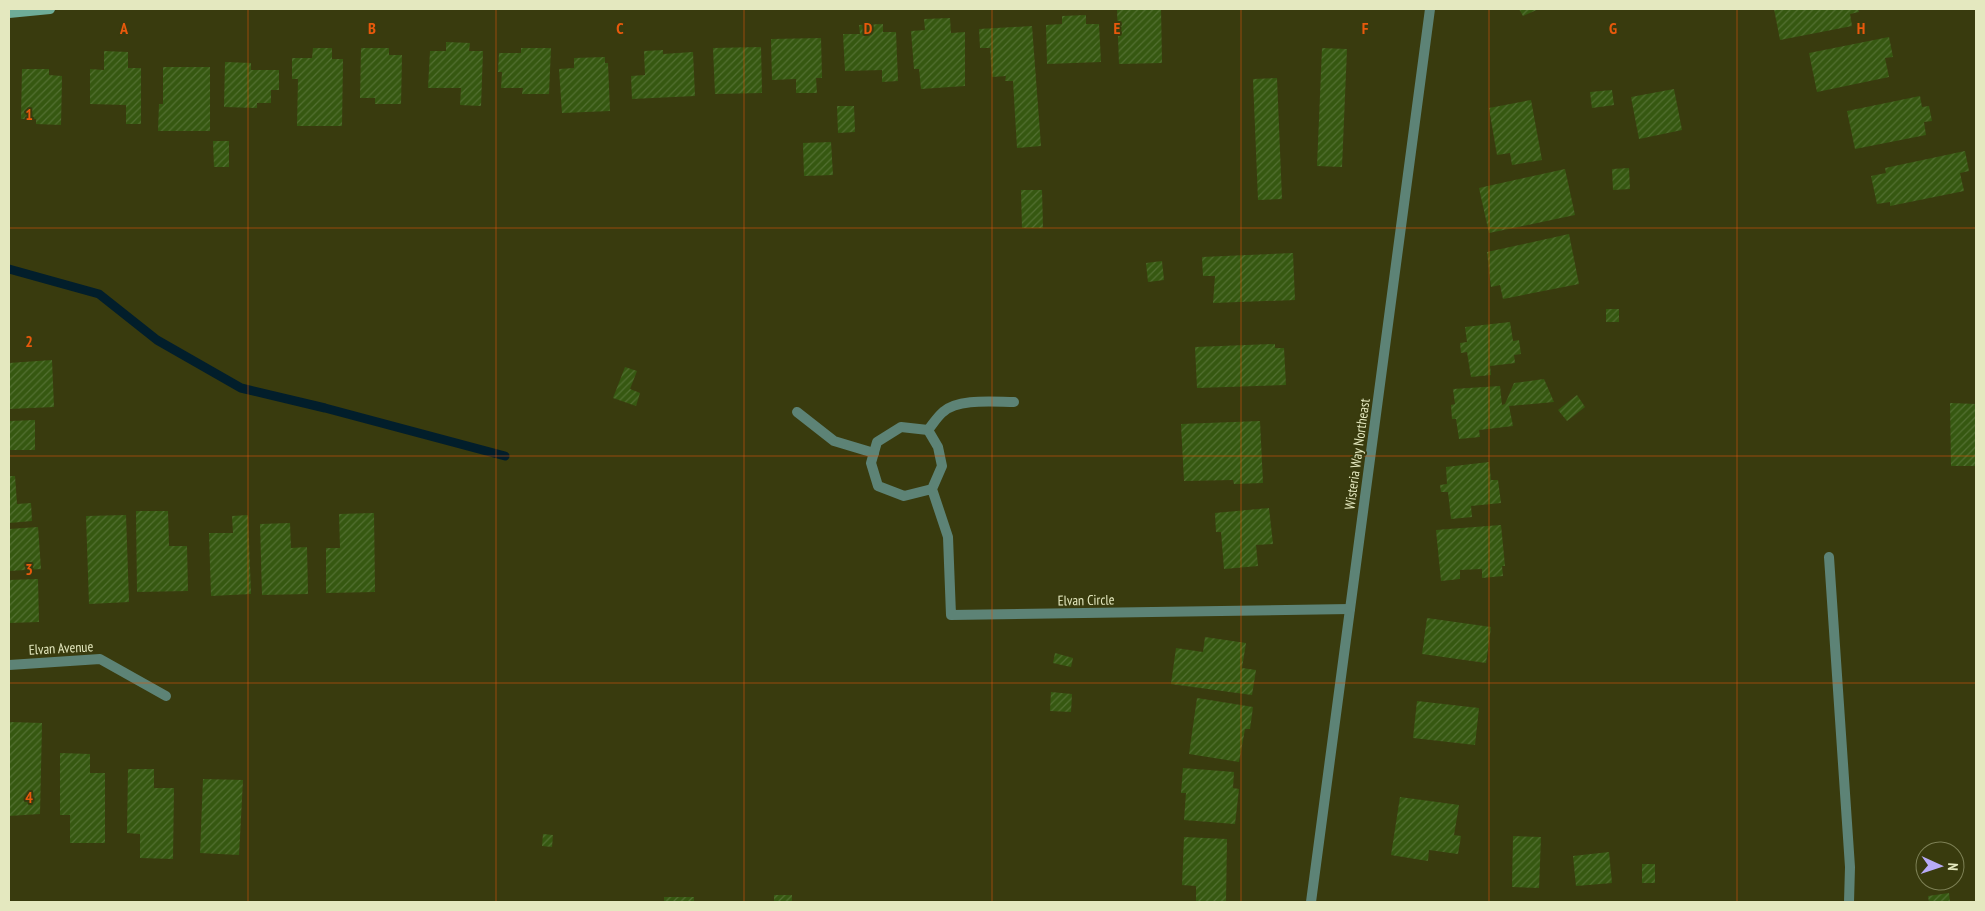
<svg xmlns="http://www.w3.org/2000/svg" width="1985" height="911" viewBox="0 0 1985 911" font-family="'PT Sans Narrow',sans-serif">
  <style>
    .lines { fill: none; stroke-linecap: round; stroke-linejoin: round }
    .stream { stroke: #021e2b; stroke-width: 9 }
    .building { fill: url(#building-hatch) }
    .street { stroke: #5d8376; stroke-width: 10 }
    .secondary { stroke: #6eac98; stroke-width: 10 }
    .grid { fill: none; stroke: #e8590c; stroke-width: 1; stroke-opacity: 0.55 }
    .labels { text-anchor: middle; stroke-width: 4; stroke-linejoin: round; paint-order: stroke }
    .street-label { font-size: 14px; fill: #e4e8bf; stroke: #393b0e }
    .grid-label { font-size: 16px; text-anchor: middle; font-weight: bold; fill: #e8590c; stroke: #393b0e; stroke-width: 4; stroke-linejoin: round; paint-order: stroke }
  </style>
  <defs>
    <pattern id="building-hatch" width="6" height="6" patternUnits="userSpaceOnUse" patternTransform="scale(1.25)"><rect width="6" height="6" fill="#365811"/><path d="M-1 1l2-2M0 6l6-6M5 7l2-2" fill="none" stroke="#537032"/></pattern>
  </defs>
  <rect width="100%" height="100%" fill="#393b0e"/>
  <g class="lines">
    <path class="stream" d="M9,269l90,25 58,46 84,48 84,20 180,48"/>
  </g>
  <g class="building">
    <path d="M1161,9l1,54 -43,1 -2,-54z"/>
    <path d="M1519,9h20l-16,7z"/>
    <path d="M1774,9h84l1,3 -9,2 2,12 -72,14z"/>
    <path d="M1086,15v9h13l2,38 -54,2 -1,-39 16,-1v-8z"/>
    <path d="M950,18l1,15 14,-1v54l-44,3 -2,-20h-5l-3,-38 14,-1 -1,-11z"/>
    <path d="M883,24v8h13l2,49 -16,1v-12l-37,1 -2,-37h17l-1,-9z"/>
    <path d="M1032,26l9,120 -24,2 -4,-67h-8l1,-5 -14,1 -2,-29h-10l-1,-19z"/>
    <path d="M1889,37l4,20 -8,1 4,19 -72,15 -8,-39z"/>
    <path d="M821,38l1,40h-6l1,15h-21v-14l-24,1 -1,-41z"/>
    <path d="M446,42l24,1 -1,8h14l-2,55 -21,-1 1,-17h-33l2,-37h16z"/>
    <path d="M761,47l1,46 -47,1 -2,-46z"/>
    <path d="M313,48h19v11h11l-1,67h-45l1,-47h-6v-21h20z"/>
    <path d="M361,48h28v7h13l-1,49h-26v-6h-15z"/>
    <path d="M521,48h30l-2,46h-27l1,-6h-22l1,-16h-4l1,-19h22z"/>
    <path d="M1322,48l25,1 -5,118 -25,-1z"/>
    <path d="M663,50v4l30,-2 2,44 -63,3 -1,-23 14,-1 -1,-24z"/>
    <path d="M104,51l24,1v16h13v56h-15v-19l-36,-1v-35l14,1z"/>
    <path d="M605,57v6h3l2,48 -48,2 -3,-44 15,-1v-10z"/>
    <path d="M225,62l26,1v7h28v20h-8v13h-14v5l-33,-1z"/>
    <path d="M163,67h47v64h-52l1,-27h4z"/>
    <path d="M22,69h27v6l13,1 -1,49 -25,-1v-5h-15z"/>
    <path d="M1277,78l5,121 -24,1 -5,-121z"/>
    <path d="M1674,89l8,41 -43,9 -8,-42z"/>
    <path d="M1612,90l2,15 -22,3 -2,-16z"/>
    <path d="M1920,96l2,11 7,-1 3,15 -8,1 2,13 -71,14 -8,-38z"/>
    <path d="M1531,100l11,60 -30,5 -2,-12 -13,2 -8,-47z"/>
    <path d="M837,106h17l1,26 -17,1z"/>
    <path d="M213,141h16v26h-15z"/>
    <path d="M831,142l2,33 -29,1 -1,-33z"/>
    <path d="M1965,151l4,20 -9,2 4,18 -74,15v-4l-13,2 -6,-28 15,-3 -1,-5z"/>
    <path d="M1629,168l1,21 -17,1 -1,-21z"/>
    <path d="M1565,169l10,46 -86,18 -10,-45z"/>
    <path d="M1021,190h21l1,38h-21z"/>
    <path d="M1569,234l10,50 -76,15 -3,-14 -9,2 -4,-35z"/>
    <path d="M1293,253l2,47 -82,3 2,-27h-12l-1,-19z"/>
    <path d="M1162,261l2,19 -16,2 -2,-19z"/>
    <rect x="1606" y="309" width="13" height="13"/>
    <path d="M1510,322l3,19 6,-1 2,14 -7,1 1,8 -25,3 1,9 -20,2 -4,-25 -6,1 -1,-10 7,-1 -2,-15z"/>
    <path d="M1275,344v4h9l2,37 -89,3 -2,-41z"/>
    <path d="M52,360l2,47 -45,2v-46z"/>
    <path d="M625,367l12,4 -7,18 10,4 -4,13 -23,-8z"/>
    <path d="M1544,379l10,23 -45,4 4,20 -34,4 1,7 -21,2 -3,-20h-4l-1,-14 4,-1 -2,-15 47,-3 2,19 3,-1 9,-21z"/>
    <path d="M1577,395l8,12 -18,14 -9,-11z"/>
    <path d="M1950,403l26,1v62h-25z"/>
    <path d="M35,420v30h-26v-29z"/>
    <path d="M1260,421l3,62 -29,1 -1,-4 -49,1 -3,-57z"/>
    <path d="M1489,462l2,18h7l3,23 -30,3 1,11 -21,2 -3,-27h-7l-1,-7 7,-1 -1,-17z"/>
    <path d="M9,476h6l2,28 14,-1 1,18 -23,2z"/>
    <path d="M1269,508l4,36 -17,1 2,21 -34,3 -3,-37h-5l-1,-19z"/>
    <path d="M136,511h32l1,35h18l1,45 -51,1z"/>
    <path d="M374,513l1,79 -49,1v-45h14l-1,-34z"/>
    <path d="M126,515l3,87 -40,2 -3,-88z"/>
    <path d="M248,515l3,79 -40,2 -2,-63h24l-1,-17z"/>
    <path d="M290,523l1,25 16,-1 1,47 -46,1 -2,-71z"/>
    <path d="M1501,525l4,41h-3l1,10 -21,2v-9l-22,1v9l-19,2 -5,-51z"/>
    <path d="M38,527l3,42 -32,2v-42z"/>
    <path d="M38,579l1,43 -30,1v-43z"/>
    <path d="M1427,618l64,9 -5,36 -64,-9z"/>
    <path d="M1205,637l41,6 -4,25 14,2 -4,25 -81,-11 5,-36 27,4z"/>
    <path d="M1055,653l18,5 -2,9 -18,-4z"/>
    <path d="M1051,692l21,2 -1,18 -21,-1z"/>
    <path d="M1197,698l56,9 -3,22h-5l-6,33 -50,-8z"/>
    <path d="M1417,701l62,7 -4,37 -62,-7z"/>
    <path d="M9,722l33,1 -2,91 -31,2z"/>
    <path d="M60,753l30,1v19h15v70h-35v-28h-10z"/>
    <path d="M1183,768l51,4 -1,16 6,1 -4,35 -51,-4 2,-27h-5z"/>
    <path d="M128,769h26v19h20l-1,71 -33,-1v-24l-13,-1z"/>
    <path d="M203,779l40,1 -4,75 -39,-2z"/>
    <path d="M1400,797l59,8 -5,30 7,1 -3,18 -29,-4 -1,11 -37,-6z"/>
    <path d="M543,834l10,1 -1,12 -10,-1z"/>
    <path d="M1513,836l28,1 -2,51 -27,-1z"/>
    <path d="M1184,837l43,2 -1,63h-30v-16l-14,-1z"/>
    <path d="M1609,852l3,31 -36,3 -3,-30z"/>
    <rect x="1642" y="864" width="13" height="19"/>
    <path d="M1949,893l1,9h-21l-1,-6z"/>
    <rect x="774" y="895" width="18" height="7"/>
    <rect x="664" y="897" width="30" height="5"/>
  </g>
  <g class="lines">
    <g class="street">
      <path d="M797,412l37,29 40,12"/>
      <path d="M928,430c5,-6 9,-13 15,-18 15,-14 52,-10 71,-10"/>
      <path d="M932,489l-28,7 -26,-10 -7,-23 6,-21 24,-15 27,3 10,17 4,19 -10,23 16,48 3,78 399,-6"/>
      <path d="M1829,557l21,310 -1,35"/>
      <path d="M9,665l91,-6 66,37"/>
      <path d="M1311,902l119,-893"/>
    </g>
    <path class="secondary" d="M9,13l41,-4"/>
  </g>
  <path class="grid" d="M248,9v893M496,9v893M744,9v893M992,9v893M1241,9v893M1489,9v893M1737,9v893M9,228h1967M9,456h1967M9,683h1967"/>
  <g class="labels">
    <g class="street-label">
      <text transform="translate(1357 454) rotate(-82)" y="5">Wisteria Way Northeast</text>
      <text transform="translate(1086 600) rotate(-1)" y="5">Elvan Circle</text>
      <text transform="translate(61 648) rotate(-3)" y="5">Elvan Avenue</text>
    </g>
  </g>
  <g class="grid-label">
    <text x="124" y="34">A</text>
    <text x="372" y="34">B</text>
    <text x="620" y="34">C</text>
    <text x="868" y="34">D</text>
    <text x="1117" y="34">E</text>
    <text x="1365" y="34">F</text>
    <text x="1613" y="34">G</text>
    <text x="1861" y="34">H</text>
    <text x="29" y="120">1</text>
    <text x="29" y="347">2</text>
    <text x="29" y="575">3</text>
    <text x="29" y="803">4</text>
  </g>
  <rect width="1985" height="911" fill="none" stroke="#e4e8bf" stroke-width="20"/>
  <g transform="translate(1940 866) rotate(93)"><circle r="24" fill="#393b0e" stroke="#7d8055"/>
  <path d="M0-4L9 19L0 12L-9 19Z" fill="#b8abf7"/>
  <text y="-8" font-size="14" font-weight="bold" text-anchor="middle" fill="#e4e8bf">N</text>
  </g>
</svg>
